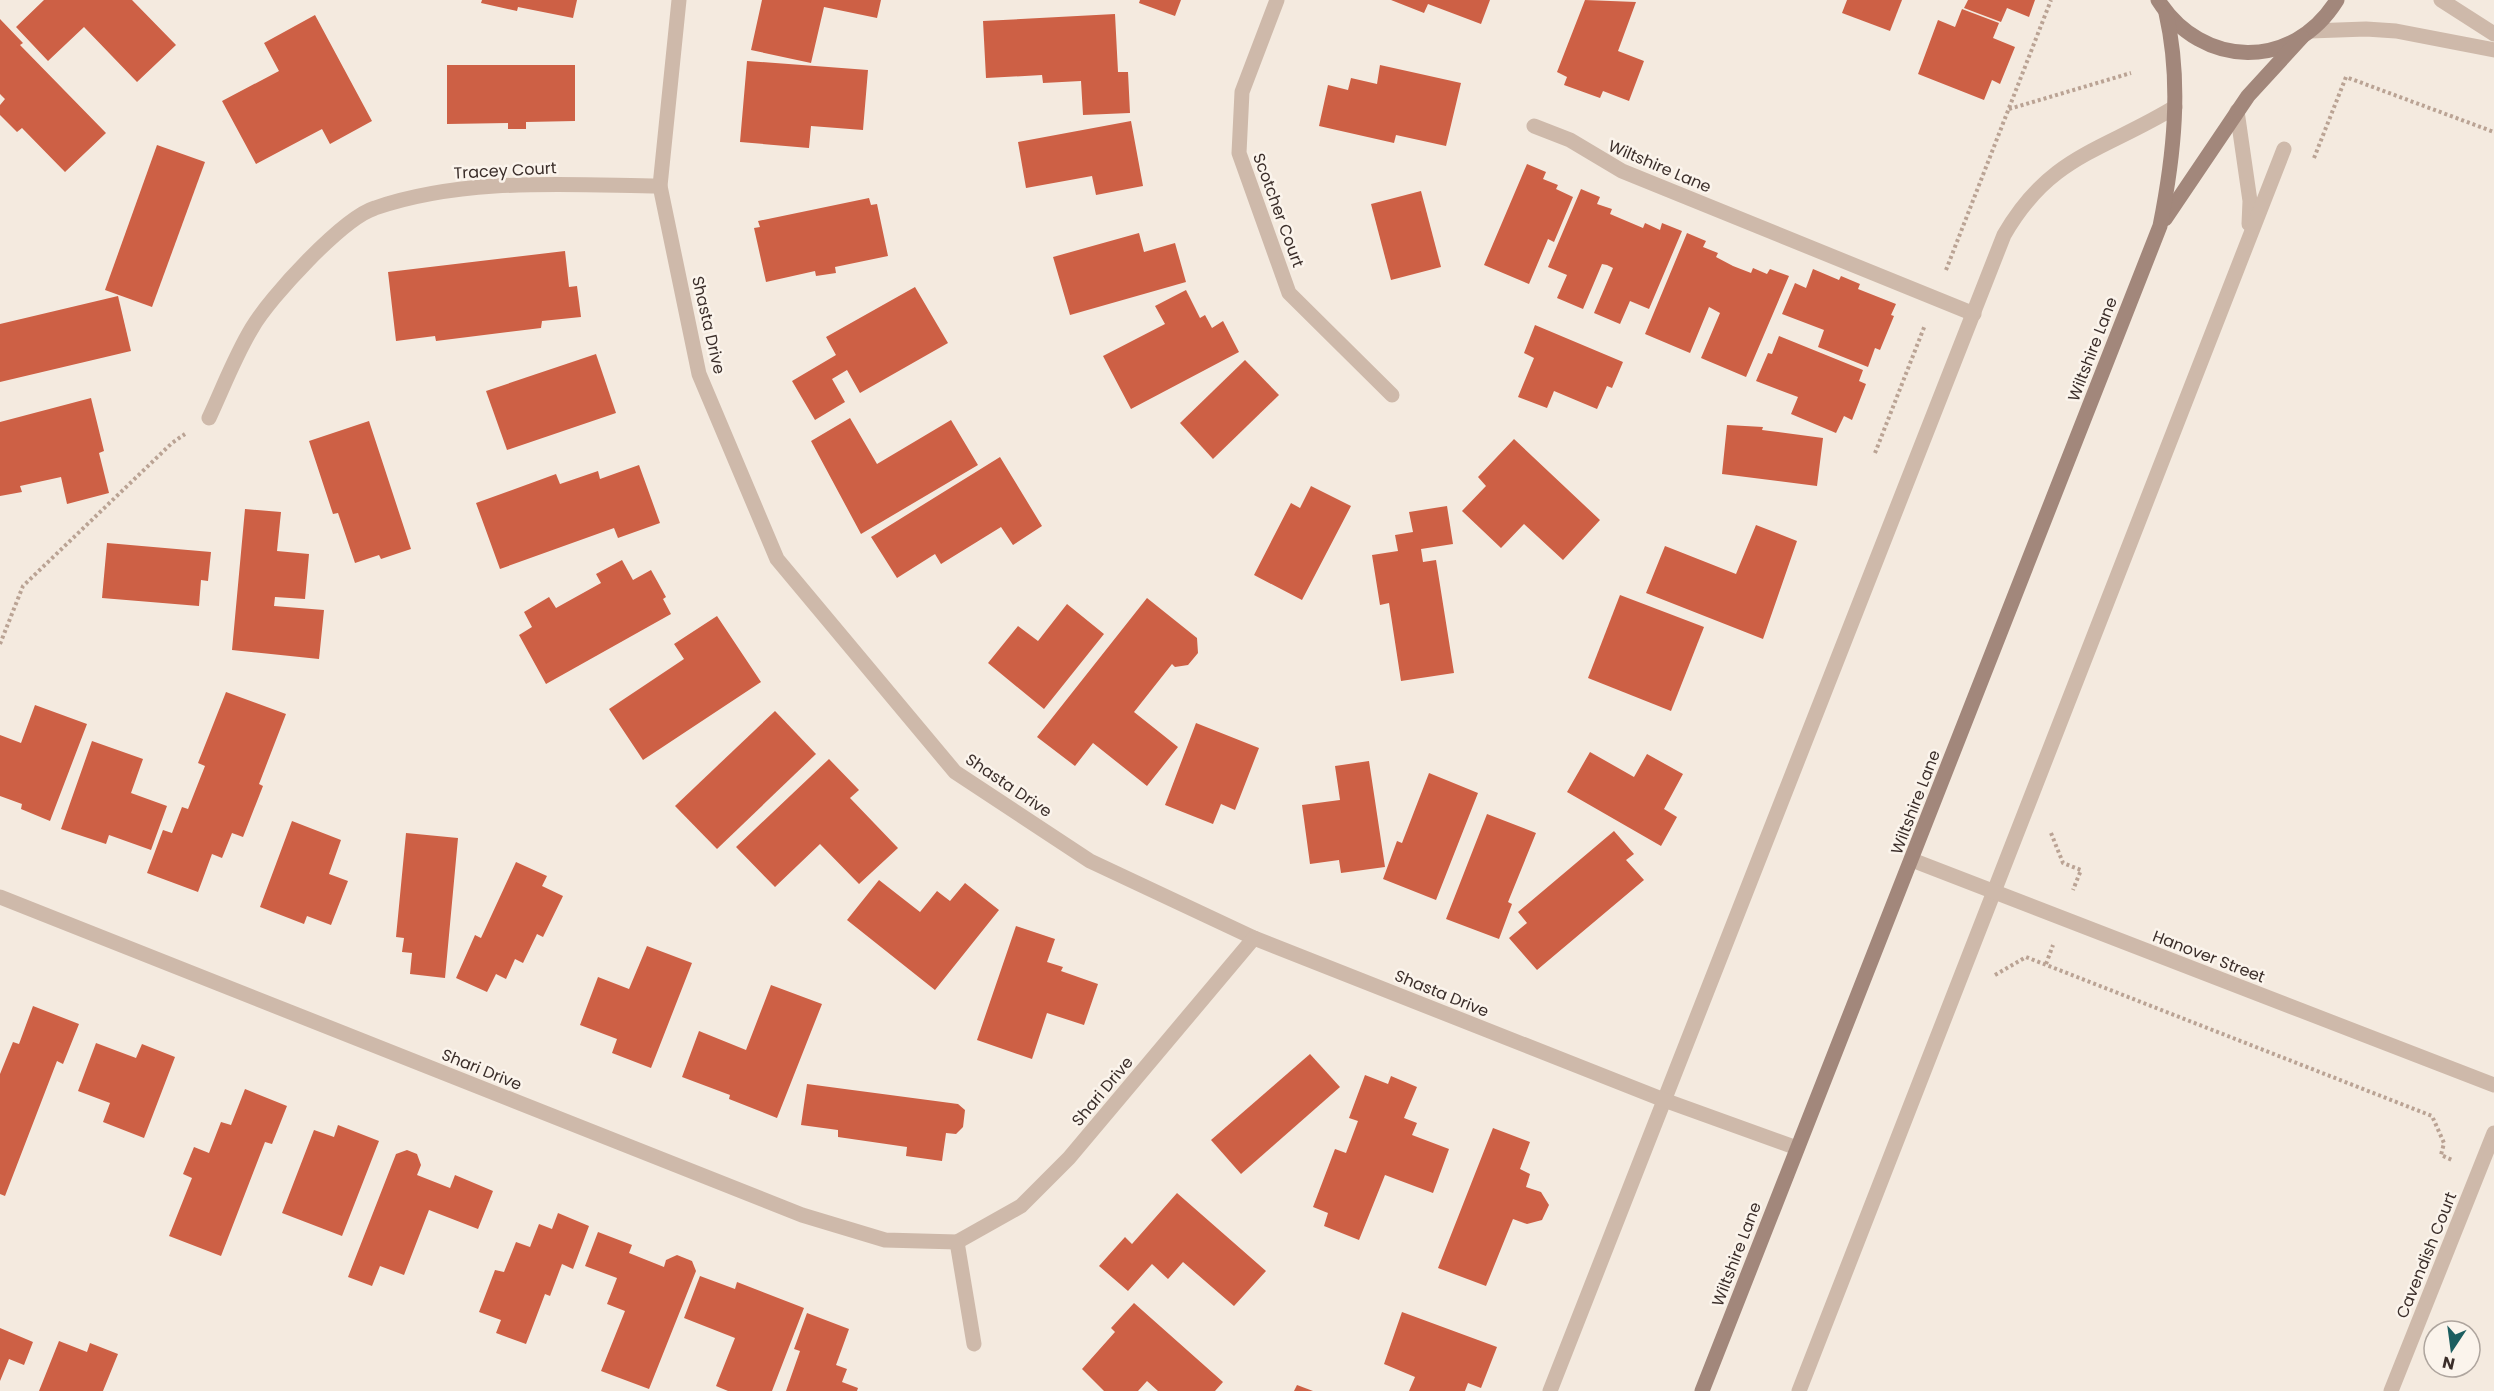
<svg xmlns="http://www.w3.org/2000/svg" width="2494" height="1391" viewBox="0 0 2494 1391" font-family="Poppins,sans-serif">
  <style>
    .building { fill: #cd6045 }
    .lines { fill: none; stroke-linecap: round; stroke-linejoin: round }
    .path { stroke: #baa394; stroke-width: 4; stroke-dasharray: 3 3; stroke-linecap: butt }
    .service { stroke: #ceb9aa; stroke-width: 15 }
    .minor { stroke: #ceb9aa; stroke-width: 15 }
    .tertiary { stroke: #ceb9aa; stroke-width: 15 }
    .secondary { stroke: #a2877b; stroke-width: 15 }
    .labels { text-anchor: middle; stroke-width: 5; stroke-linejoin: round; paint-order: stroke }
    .street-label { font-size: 16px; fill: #3b2e2a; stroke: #fbf4ec }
  </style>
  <rect width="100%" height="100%" fill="#f4eadf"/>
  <g class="building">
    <path d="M44,0h88l44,45 -39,37 -53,-55 -36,34 -32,-34z"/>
    <path d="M482,0h95l-4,18 -55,-11 -1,4 -36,-8z"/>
    <path d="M762,0h119l-4,18 -53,-11 -13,56 -60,-13z"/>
    <path d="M1140,0h41l-6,16 -36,-13z"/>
    <path d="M1391,0h99l-9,24 -53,-20 -4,9z"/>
    <path d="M1585,0l51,2 -18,49 26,10 -15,40 -26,-10 -3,7 -36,-13 3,-8 -10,-5z"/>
    <path d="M1847,0h55l-12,31 -48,-18z"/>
    <path d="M1968,0h67l-6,17 -22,-9 -6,14 -37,-14z"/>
    <path d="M1962,9l37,14 -6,15 22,9 -15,37 -8,-4 -8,20 -66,-26 20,-54 17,7z"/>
    <path d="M1115,14l3,58h10l2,41 -47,2 -2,-34 -38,2 -1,-8 -56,3 -3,-57z"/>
    <path d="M315,15l57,106 -42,23 -8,-15 -66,35 -34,-63 57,-30 -15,-28z"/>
    <path d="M0,19l23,24 -3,2 86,88 -41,39 -43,-44 -5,4 -17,-17v-10l5,-6 -5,-5z"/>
    <path d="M747,61l121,9 -5,60 -52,-4 -2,22 -69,-6z"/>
    <path d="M447,65h128v56l-49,1v7h-18v-6l-61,1z"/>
    <path d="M1380,65l81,18 -15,63 -50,-11 -2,8 -75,-17 9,-41 20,5 3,-12 26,6z"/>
    <path d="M1131,121l12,65 -47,9 -4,-19 -66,12 -8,-46z"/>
    <path d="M157,145l48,17 -53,145 -47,-17z"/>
    <path d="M1527,164l19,8 -3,7 15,6 -2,4 17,8 -19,45 -6,-3 -19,45 -45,-19z"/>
    <path d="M1581,189l19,8 -3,7 15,5 -2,5 33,14 2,-5 15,7 2,-7 20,8 -33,78 -19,-8 -10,23 -26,-11 19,-45 -6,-3 -5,-1 -19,45 -26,-11 10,-23 -19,-8z"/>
    <path d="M1421,191l20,76 -50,13 -20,-76z"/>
    <path d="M869,198l2,7 6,-1 11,52 -53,11 1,6 -20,3 -1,-5 -49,11 -12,-54 6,-1 -2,-6z"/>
    <path d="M1139,233l5,19 31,-9 11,39 -116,33 -17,-58z"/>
    <path d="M1687,233l19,8 -3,6 15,6 -2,4 17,9 18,7 2,-5 14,6 3,-5 19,7 -43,101 -45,-19 19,-45 -11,-6 -19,46 -45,-19z"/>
    <path d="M565,251l4,36 8,-1 4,31 -39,4 -1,7 -105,13 -1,-5 -39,5 -8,-69z"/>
    <path d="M1813,269l26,11 2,-4 19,8 -2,5 38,15 -5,11 3,1 -14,34 -5,-2 -7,19 -50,-20 6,-17 -42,-16 13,-31 11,5z"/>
    <path d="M915,287l33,56 -88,50 -13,-23 -15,9 13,23 -30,18 -23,-39 44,-26 -10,-18z"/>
    <path d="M1186,290l14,28 5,-3 7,13 11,-7 16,31 -108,57 -28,-53 62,-32 -10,-18z"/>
    <path d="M118,296l13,55 -131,31v-58z"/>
    <path d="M1535,325l88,37 -11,26 -5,-2 -10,23 -43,-18 -7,17 -29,-11 16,-39 -10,-5z"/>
    <path d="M1779,336l84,34 -4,11 7,3 -14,36 -8,-4 -8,17 -45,-19 7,-17 -42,-16 12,-28 4,1z"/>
    <path d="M596,354l20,59 -109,37 -21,-59z"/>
    <path d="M1245,360l34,35 -66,64 -33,-36z"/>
    <path d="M91,398l13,53 -5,2 10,40 -42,11 -6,-27 -41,9 2,6 -22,4v-74z"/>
    <path d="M850,418l27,46 74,-44 27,45 -117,69 -50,-93z"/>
    <path d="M369,421l42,128 -30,10 -2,-4 -24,8 -17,-50 -5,1 -24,-73z"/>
    <path d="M1727,425l36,2 -1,3 61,8 -6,48 -95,-12z"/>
    <path d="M1514,439l86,81 -37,40 -39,-36 -23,24 -39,-37 24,-25 -8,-9z"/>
    <path d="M1000,457l42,69 -29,19 -12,-18 -60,37 -6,-10 -38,24 -26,-41z"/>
    <path d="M639,465l21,58 -42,15 -4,-10 -114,41 -24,-66 80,-29 4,10 38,-13 2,8z"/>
    <path d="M1311,486l40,20 -49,94 -48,-25 37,-72 9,5z"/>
    <path d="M1447,506l6,38 -32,5 2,13 13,-2 18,113 -53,8 -12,-78 -9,2 -8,-50 26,-4 -3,-16 18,-3 -4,-20z"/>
    <path d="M245,509l36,3 -4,39 32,3 -4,45 -30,-2 -1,9 50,4 -5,49 -87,-9z"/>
    <path d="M1756,525l41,16 -34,98 -117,-46 19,-47 71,28z"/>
    <path d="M107,543l104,9 -3,29 -7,-1 -2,26 -97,-8z"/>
    <path d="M622,560l11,20 18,-10 15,27 -3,2 8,15 -125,70 -27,-49 13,-8 -8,-15 25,-15 7,11 45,-25 -5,-9z"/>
    <path d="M1620,595l84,32 -33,84 -83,-33z"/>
    <path d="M1147,598l50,40 1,15 -10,12 -13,2 -3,-3 -38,48 44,35 -31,39 -54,-43 -18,23 -38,-29z"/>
    <path d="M1067,604l37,30 -60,75 -56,-46 30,-37 20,15z"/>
    <path d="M717,616l44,66 -118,78 -34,-51 75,-50 -10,-15z"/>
    <path d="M226,692l60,22 -27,70 4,2 -20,51 -11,-4 -10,25 -10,-4 -14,38 -51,-19 16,-43 9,3 10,-26 6,2 17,-43 -7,-3z"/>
    <path d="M35,705l52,19 -37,97 -29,-12 1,-5 -22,-8v-61l21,8z"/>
    <path d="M775,711l41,43 -99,95 -42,-43z"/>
    <path d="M1196,723l63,25 -24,62 -14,-6 -8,20 -48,-19z"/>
    <path d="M92,741l51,18 -12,34 36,13 -16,44 -42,-15 -3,9 -45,-15z"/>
    <path d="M1590,752l44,25 13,-23 36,20 -19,35 13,8 -16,29 -94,-54z"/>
    <path d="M829,759l30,31 -9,8 48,50 -39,36 -39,-40 -45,43 -39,-40z"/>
    <path d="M1369,761l16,106 -44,6 -2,-13 -29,4 -8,-59 38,-5 -5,-34z"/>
    <path d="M1429,773l49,20 -42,107 -53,-21 14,-38 5,2z"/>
    <path d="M1487,814l49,19 -28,69 4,2 -13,35 -53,-20z"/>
    <path d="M292,821l49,19 -12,34 19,7 -17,44 -24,-9 -3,8 -44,-17z"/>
    <path d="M1614,831l20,23 -8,6 18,20 -107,90 -28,-32 18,-15 -9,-11z"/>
    <path d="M406,833l52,5 -13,140 -35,-4 2,-21 -10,-1 2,-14 -8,-1z"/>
    <path d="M516,862l31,14 -5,10 21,10 -20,41 -6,-3 -14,29 -8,-4 -9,20 -10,-5 -9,18 -31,-14 19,-43 6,3z"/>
    <path d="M879,880l41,32 17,-21 13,10 15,-18 34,27 -64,80 -88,-70z"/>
    <path d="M1016,926l39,13 -8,23 16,5 -2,4 37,13 -14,41 -37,-12 -15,46 -55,-19z"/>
    <path d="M647,946l45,17 -41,105 -39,-15 5,-14 -37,-14 18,-48 31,12z"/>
    <path d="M771,985l51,19 -45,114 -48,-19 1,-4 -48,-18 17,-46 47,19z"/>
    <path d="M33,1006l46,18 -16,40 -6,-3 -52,135 -5,-2v-120l13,-32 6,2z"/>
    <path d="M96,1043l40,15 6,-14 33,13 -31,81 -41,-16 7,-19 -32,-12z"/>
    <path d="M1310,1054l30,33 -99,87 -30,-34z"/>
    <path d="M1365,1075l23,9 3,-8 26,11 -13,31 13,5 -5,12 37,14 -16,44 -48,-18 -26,65 -35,-14 4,-13 -15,-6 22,-58 11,4 12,-32 -9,-3z"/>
    <path d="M807,1084l151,20 7,6 -2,17 -7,7 -10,-1 -4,28 -36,-5 1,-9 -69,-10v-7l-37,-5z"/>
    <path d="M245,1089l42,17 -15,38 -7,-2 -44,114 -52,-20 23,-58 -9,-4 11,-27 15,6 12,-31 10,3z"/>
    <path d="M338,1125l41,16 -37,95 -60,-23 32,-83 20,7z"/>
    <path d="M1493,1128l37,14 -10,27 10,5 -4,13 15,5 8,13 -7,15 -15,4 -14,-5 -27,67 -48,-18z"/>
    <path d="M407,1150l10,4 4,11 -4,10 33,13 5,-13 38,16 -15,38 -49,-19 -25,65 -24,-9 -8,20 -24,-9 48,-123z"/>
    <path d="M1177,1193l89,78 -32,35 -51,-44 -15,17 -16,-15 -24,27 -29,-25 26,-29 7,7z"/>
    <path d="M558,1213l31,13 -16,43 -11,-5 -12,32 -5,-2 -19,50 -30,-11 5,-13 -22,-8 16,-42 9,2 12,-30 14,5 9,-23 13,5z"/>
    <path d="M598,1232l34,13 -3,8 35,14 2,-7 11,-5 15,6 4,10 -47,118 -48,-18 24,-60 -18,-7 10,-26 -32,-12z"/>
    <path d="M700,1276l35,13 2,-7 67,26 -32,83h-44l-12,-5 19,-48 -51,-20z"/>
    <path d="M1134,1303l89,79 -8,9h-57l-11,-10 -9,10h-34l-22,-22 33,-37 -4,-4z"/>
    <path d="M1402,1312l95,35 -16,41 -13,-5 -3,8h-56l6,-14 -31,-13z"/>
    <path d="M807,1313l42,16 -13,36 11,4 -5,13 16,6 -1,3h-71l14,-40 -6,-2z"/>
    <path d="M0,1328l33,14 -9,23 -15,-6 -9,22z"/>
    <path d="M59,1341l28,11 3,-9 28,11 -15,37h-64z"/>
    <path d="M1297,1385l16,6h-19z"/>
  </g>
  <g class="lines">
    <g class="path">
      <path d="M2009,109l122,-36"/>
      <path d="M2314,158l32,-81 148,55"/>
      <path d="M1946,270l105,-270"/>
      <path d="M1875,453l50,-128"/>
      <path d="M0,644l23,-58 149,-143 13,-9"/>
      <path d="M2051,833l12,30 18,7 -8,20"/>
      <path d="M2046,964l7,-19"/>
      <path d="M1995,975l31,-18 406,159 12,27 -3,12 11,5"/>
    </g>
    <g class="service">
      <path d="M2237,111l13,90 -1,23"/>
      <path d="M1534,126l36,14 52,31 352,143"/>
      <path d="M1550,1391l454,-1156c46,-80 99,-84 171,-128"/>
      <path d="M1799,1391l485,-1242"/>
    </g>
    <g class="minor">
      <path d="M679,0l-19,186 39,188 78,185 178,213 135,89 164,77 410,162 133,48"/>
      <path d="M1277,0l-35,92 -3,61 50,140 103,102"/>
      <path d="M209,418c14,-30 26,-62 43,-90 18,-31 91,-110 123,-120 91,-31 191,-23 285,-22"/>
      <path d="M1912,860l582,225"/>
      <path d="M0,897l802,318 83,25 72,2 64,-36 48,-48 185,-220"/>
      <path d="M957,1242l17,102"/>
      <path d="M2391,1391l103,-258"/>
    </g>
    <g class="tertiary">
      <path d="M2441,0l53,34"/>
      <path d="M2310,31l56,-2 30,2 98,19"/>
    </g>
    <g class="secondary">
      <path d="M2158,0c44,69 135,71 179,0"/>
      <path d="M2165,219l83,-123 54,-59"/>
      <path d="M1702,1391l458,-1165c14,-70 22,-143 6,-213"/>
    </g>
  </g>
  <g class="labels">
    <g class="street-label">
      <text transform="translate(1660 166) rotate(23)" y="6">Wiltshire Lane</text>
      <text transform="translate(505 170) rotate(-3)" y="6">Tracey Court</text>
      <text transform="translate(1279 210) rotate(70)" y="6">Scotcher Court</text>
      <text transform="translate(709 325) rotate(77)" y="6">Shasta Drive</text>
      <text transform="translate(2092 349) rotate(-69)" y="6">Wiltshire Lane</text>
      <text transform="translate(1009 785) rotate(34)" y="6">Shasta Drive</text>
      <text transform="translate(1915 802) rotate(-69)" y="6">Wiltshire Lane</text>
      <text transform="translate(2209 956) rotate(21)" y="6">Hanover Street</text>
      <text transform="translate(1442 993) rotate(22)" y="6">Shasta Drive</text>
      <text transform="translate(482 1069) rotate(22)" y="6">Shari Drive</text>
      <text transform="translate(1102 1091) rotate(-50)" y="6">Shari Drive</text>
      <text transform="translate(1736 1254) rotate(-69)" y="6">Wiltshire Lane</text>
      <text transform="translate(2426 1255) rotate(-68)" y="6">Cavendish Court</text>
    </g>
  </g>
  <g transform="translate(2452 1349) rotate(193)"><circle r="28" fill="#fbf4ec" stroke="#aea59e" stroke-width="1.5"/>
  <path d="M0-4.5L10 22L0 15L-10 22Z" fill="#1c5e60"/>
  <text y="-9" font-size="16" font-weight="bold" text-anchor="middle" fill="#3b2e2a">N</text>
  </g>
</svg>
